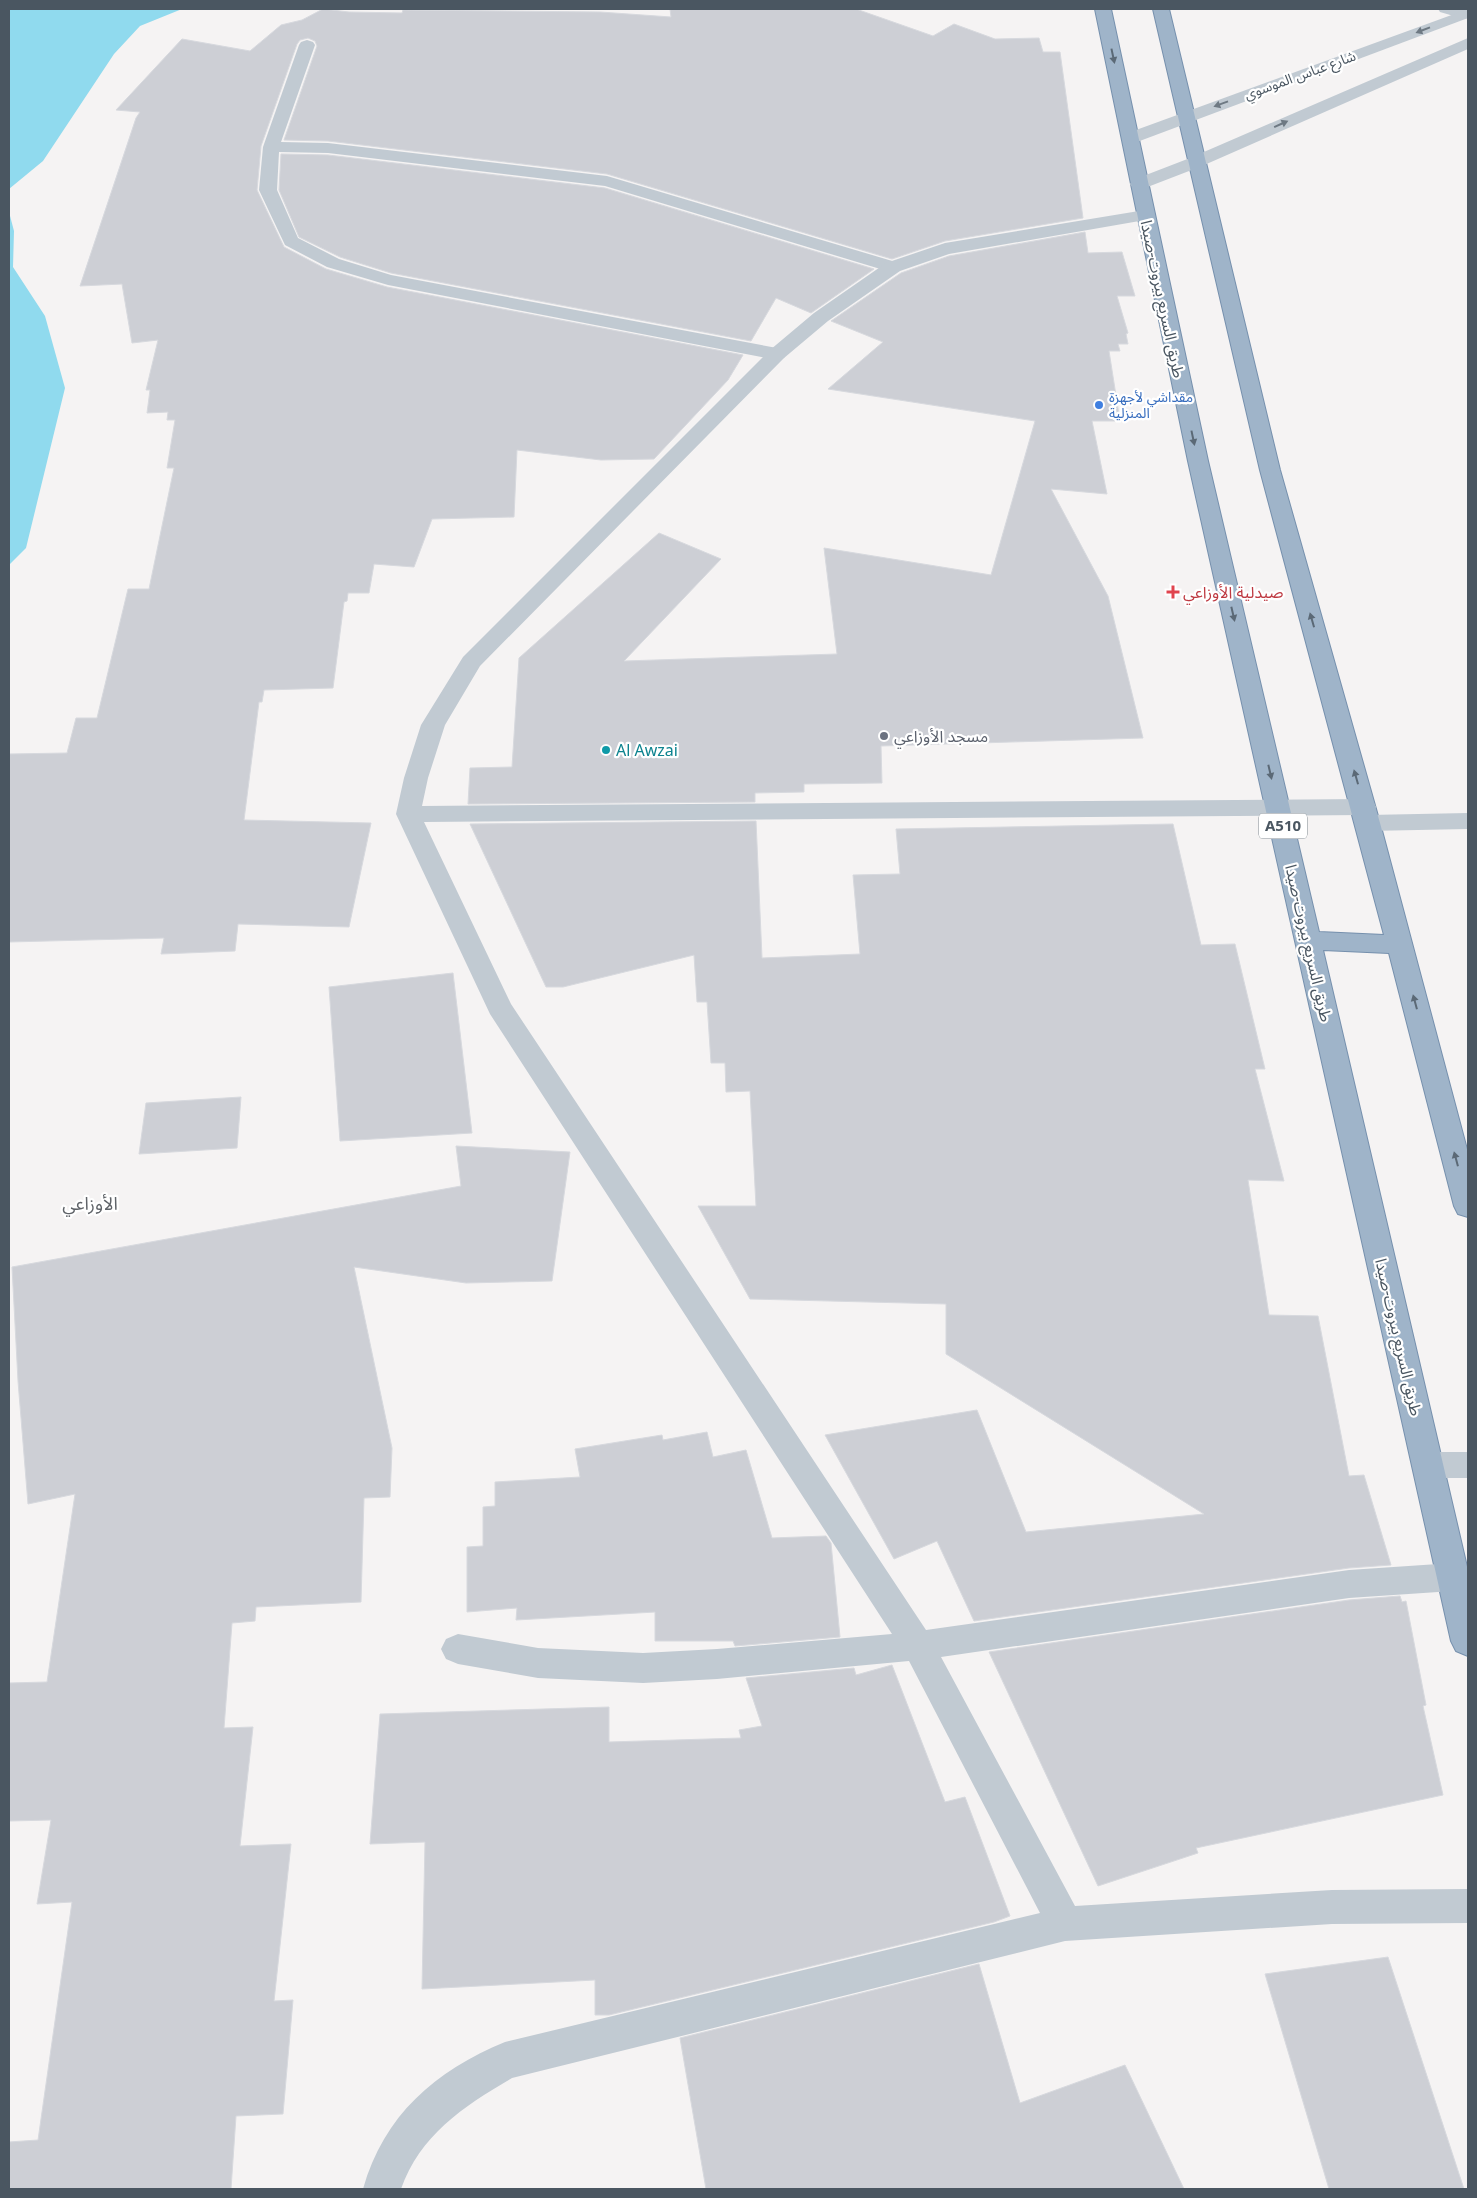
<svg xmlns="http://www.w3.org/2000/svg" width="1477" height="2198" viewBox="0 0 1477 2198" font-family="'Noto Sans','Noto Sans Arabic',sans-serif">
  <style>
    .water { fill: #90daee }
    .building { fill: #cdcfd5; stroke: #d7d9de }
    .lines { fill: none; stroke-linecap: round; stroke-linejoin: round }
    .trunk-casing { stroke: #7690ad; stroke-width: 2 }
    .service { fill: #c1cad2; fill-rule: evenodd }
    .minor { fill: #c1cad2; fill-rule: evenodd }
    .tertiary { fill: #c1cad2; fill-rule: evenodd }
    .trunk { fill: #9fb4c9; fill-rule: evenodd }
    .oneway { fill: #6e7983 }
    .oneway2 { fill: #5b6976 }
    .shop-dot { fill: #3f7fe0; stroke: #fff; stroke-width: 2 }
    .health-dot { fill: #e0444e; stroke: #fff; stroke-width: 2 }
    .worship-dot { fill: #6b7280; stroke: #fff; stroke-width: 2 }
    .culture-dot { fill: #0f9aa8; stroke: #fff; stroke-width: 2 }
    .labels { text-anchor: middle; stroke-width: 4.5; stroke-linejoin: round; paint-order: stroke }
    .far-street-label { font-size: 14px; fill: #4a5661; stroke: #fff }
    .far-shop-label { font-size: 14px; fill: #366cbe; stroke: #fff; text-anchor: start }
    .shield { fill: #fff; stroke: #808990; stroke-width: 1 }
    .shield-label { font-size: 15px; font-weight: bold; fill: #4a5661 }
    .street-label { font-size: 16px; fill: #4a5661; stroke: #fff }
    .health-label { font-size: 16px; fill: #be3a42; stroke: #fff; text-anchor: start }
    .worship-label { font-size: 16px; fill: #5b616d; stroke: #fff; text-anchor: start }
    .culture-label { font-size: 16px; fill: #0d838f; stroke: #fff; text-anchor: start }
    .neighbourhood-label { font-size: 18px; fill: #5f6368; stroke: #fff }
  </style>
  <rect width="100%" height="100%" fill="#f5f3f3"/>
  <g class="water">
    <path d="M9,9h173l-42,17 -26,28 -71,107 -34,28z"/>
    <path d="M9,212l5,19 -1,36 32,49 20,72 -39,160 -17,17z"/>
  </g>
  <g class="building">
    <path d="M323,9l26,3 53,1 1,-3 197,2 71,5 -1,-8h186l77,27 21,-12 41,15 44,-1 4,14h17l23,166 -138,23 -53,18 -285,-85 -279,-33 -44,-1 33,-94 -2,-5 -7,-3 -8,2 -3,4 -36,102 -4,44 27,57 42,22 61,18 356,68 -15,25 -74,79 -53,1 -84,-10 -3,67 -82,2 -18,48 -40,-3 -5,29h-21l-1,8 -3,1 -11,86 -69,2 -2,12h-3l-15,118 127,3 -22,104 -111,-3 -3,27 -74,3 3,-16 -155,4v-188l58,-1 9,-35h21l31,-129h21l25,-121h-7l8,-48h-8l1,-8 -21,1 3,-23h-4l12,-50 -26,3 -10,-59 -42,2 56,-168 4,-6 -24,-2 66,-71 68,12 31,-26 21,-5z"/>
    <path d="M281,154l47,1 277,33 269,81 -63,44 -35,-15 -25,43 -360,-68 -51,-16 -41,-20 -20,-47z"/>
    <path d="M1085,232l3,21 34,-1 13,44h-18l11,37 -2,1 2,10h-10l2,7h-11l11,70h-28l15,73 -56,-5 57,107 35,142 -262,8 1,37 -78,1v8l-49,1v9l-287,2 2,-36 42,-1 7,-109 140,-125 62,26 -97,102 213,-7 -13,-106 167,27 44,-154 -207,-32 55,-47 -52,-21 70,-48 48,-17z"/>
    <path d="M756,821l6,137 98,-4 -7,-79 47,-1 -4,-45 277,-5 28,121 34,-1 30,125h-10l29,112 -36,-1 21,135 49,1 31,160 15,-1 27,90 -42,3 -375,53 -37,-80 -43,18 -69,-124 152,-25 49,122 178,-18 -258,-160v-50l-196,-5 -52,-93h58l-6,-115 -24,1 -1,-29h-14l-4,-61h-10l-3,-47 -131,32h-17l-76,-163z"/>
    <path d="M453,973l19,160 -132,8 -11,-154z"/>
    <path d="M241,1097l-4,51 -98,6 7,-51z"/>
    <path d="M456,1146l114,6 -18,129 -86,2 -112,-16 38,181 -2,49 -26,1 -3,104 -105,5 -1,14 -23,2 -8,105 29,-1 -13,119 51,-2 -17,157 19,-1 -10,114 -47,2 -5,73h-222v-47l29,-2 34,-238 -35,2 14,-84 -42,1v-138l38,-1 28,-188 -47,10 -10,-123 -6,-114 449,-81z"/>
    <path d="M707,1432l6,25 33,-7 26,88 54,-2 5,7 9,94 -105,9 -2,-5h-78v-29l-139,8 1,-12 -50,4v-65l16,-1v-39l12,-1v-24l85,-5 -5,-28 87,-14 1,5z"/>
    <path d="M1400,1596l2,6 4,-1 20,104 -3,1 20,89 -247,53 2,5 -100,33 -109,-234 360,-52z"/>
    <path d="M892,1665l53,137 20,-5 45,119 -16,6 -385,93h-14v-35l-173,9 3,-147 -55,2 10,-130 229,-7v35l132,-4 -2,-8 23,-4 -16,-48 108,-10 2,7z"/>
    <path d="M1388,1957l76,232h-135l-64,-215z"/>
    <path d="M979,1964l41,139 105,-38 59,124h-478l-26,-151z"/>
  </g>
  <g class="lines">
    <g class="trunk-casing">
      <path id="trunk" d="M1095,9h16l97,452 111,471 65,3 -124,-465 -107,-461h16l111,461 100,353 88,330v64l-10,-3 -4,-8 -65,-253 -66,-3 145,621v85l-12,-5 -5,-10 -263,-1180z"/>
    </g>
    <g class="service">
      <path d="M307,40l6,2 2,3 -34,97 47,1 279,33 292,87 3,4 -3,4 -6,1 -6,-1 -282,-85 -277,-33 -49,-1 -2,38 21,48 41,21 52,16 386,73 7,2 2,4 -2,4 -7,2 -389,-75 -61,-18 -42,-22 -26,-55 4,-43 36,-102 2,-3z"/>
      <path d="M1468,813v16l-100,2 -8,-3 -4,-5 4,-5 8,-3z"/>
    </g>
    <g class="minor">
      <path d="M1438,9l30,1v8l-4,1 -24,-7z"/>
      <path d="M1145,210l6,1 3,4 -3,4 -202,35 -49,17 -72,50 -44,37 -304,308 -35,59 -17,53 -6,28 942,-7 9,2 3,6 -3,6 -9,2 -940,7 87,182 415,626 423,-60 104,-7 11,4 4,12 -4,8 -11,4 -104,7 -408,59 134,249 257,-16 136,-1v34l-136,1 -267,17 -553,137c-48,28 -92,57 -111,111h-38c21,-74 72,-118 142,-147l535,-129 -131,-252 -192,18 -74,4 -105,-5 -80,-14 -12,-5 -5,-10 5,-10 12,-5 80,14 105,5 74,-4 175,-15 -402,-620 -94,-200 8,-36 17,-53 42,-68 307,-307 44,-37 72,-50 59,-20z"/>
      <path d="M1429,1452h39v26h-39l-11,-4 -5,-9 5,-9z"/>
    </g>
    <g class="tertiary">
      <path d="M1468,9v9l-331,124h-12l-3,-4 3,-4z"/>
      <path d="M1468,38v11l-266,117 -57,22 -6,1 -6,-1 -3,-4 3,-4 57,-22z"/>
    </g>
    <use href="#trunk" class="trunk"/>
  </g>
  <defs><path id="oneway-solid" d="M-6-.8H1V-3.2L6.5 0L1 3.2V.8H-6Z" transform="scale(1.25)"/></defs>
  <g class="oneway">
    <use href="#oneway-solid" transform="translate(1423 30) rotate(159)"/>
    <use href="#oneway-solid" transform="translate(1221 104) rotate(160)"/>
    <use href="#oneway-solid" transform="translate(1281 124) rotate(-24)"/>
  </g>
  <g class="oneway2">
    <use href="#oneway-solid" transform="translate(1113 56) rotate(78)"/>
    <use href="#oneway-solid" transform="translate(1193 438) rotate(78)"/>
    <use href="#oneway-solid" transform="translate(1233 614) rotate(77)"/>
    <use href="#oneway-solid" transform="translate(1312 620) rotate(-106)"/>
    <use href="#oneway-solid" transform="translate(1270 772) rotate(77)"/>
    <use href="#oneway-solid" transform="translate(1356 777) rotate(-106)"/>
    <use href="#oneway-solid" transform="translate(1415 1002) rotate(-105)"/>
    <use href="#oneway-solid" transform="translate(1456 1159) rotate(-105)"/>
  </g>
  <circle class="shop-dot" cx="1099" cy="405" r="5"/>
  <path class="health-dot" d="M1170.5 584.5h5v5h5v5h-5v5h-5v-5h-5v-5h5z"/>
  <circle class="worship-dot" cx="884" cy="736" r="5"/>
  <circle class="culture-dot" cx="606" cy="750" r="5"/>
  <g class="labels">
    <g class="far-street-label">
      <text transform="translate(1300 75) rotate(-20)" y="5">شارع عباس الموسوي</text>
    </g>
    <g class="far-shop-label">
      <text x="1109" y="402">مقداشي لأجهزة<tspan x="1109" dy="16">المنزلية</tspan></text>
    </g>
    <rect class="shield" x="1259" y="813.5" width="48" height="25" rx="4"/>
    <g class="shield-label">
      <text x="1283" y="831">A510</text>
    </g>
    <g class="street-label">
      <text transform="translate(1163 299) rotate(78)" y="6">طريق السريع بيروت-صيدا</text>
      <text transform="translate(1309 943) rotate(77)" y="6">طريق السريع بيروت-صيدا</text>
      <text transform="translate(1399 1337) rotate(77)" y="6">طريق السريع بيروت-صيدا</text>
    </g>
    <g class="health-label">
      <text x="1183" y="598">صيدلية الأوزاعي</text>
    </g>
    <g class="worship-label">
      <text x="894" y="742">مسجد الأوزاعي</text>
    </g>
    <g class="culture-label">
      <text x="616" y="756">Al Awzai</text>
    </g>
    <g class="neighbourhood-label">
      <text x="90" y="1210">الأوزاعي</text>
    </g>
  </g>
  <rect width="1477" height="2198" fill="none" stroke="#4a5661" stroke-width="20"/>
</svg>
